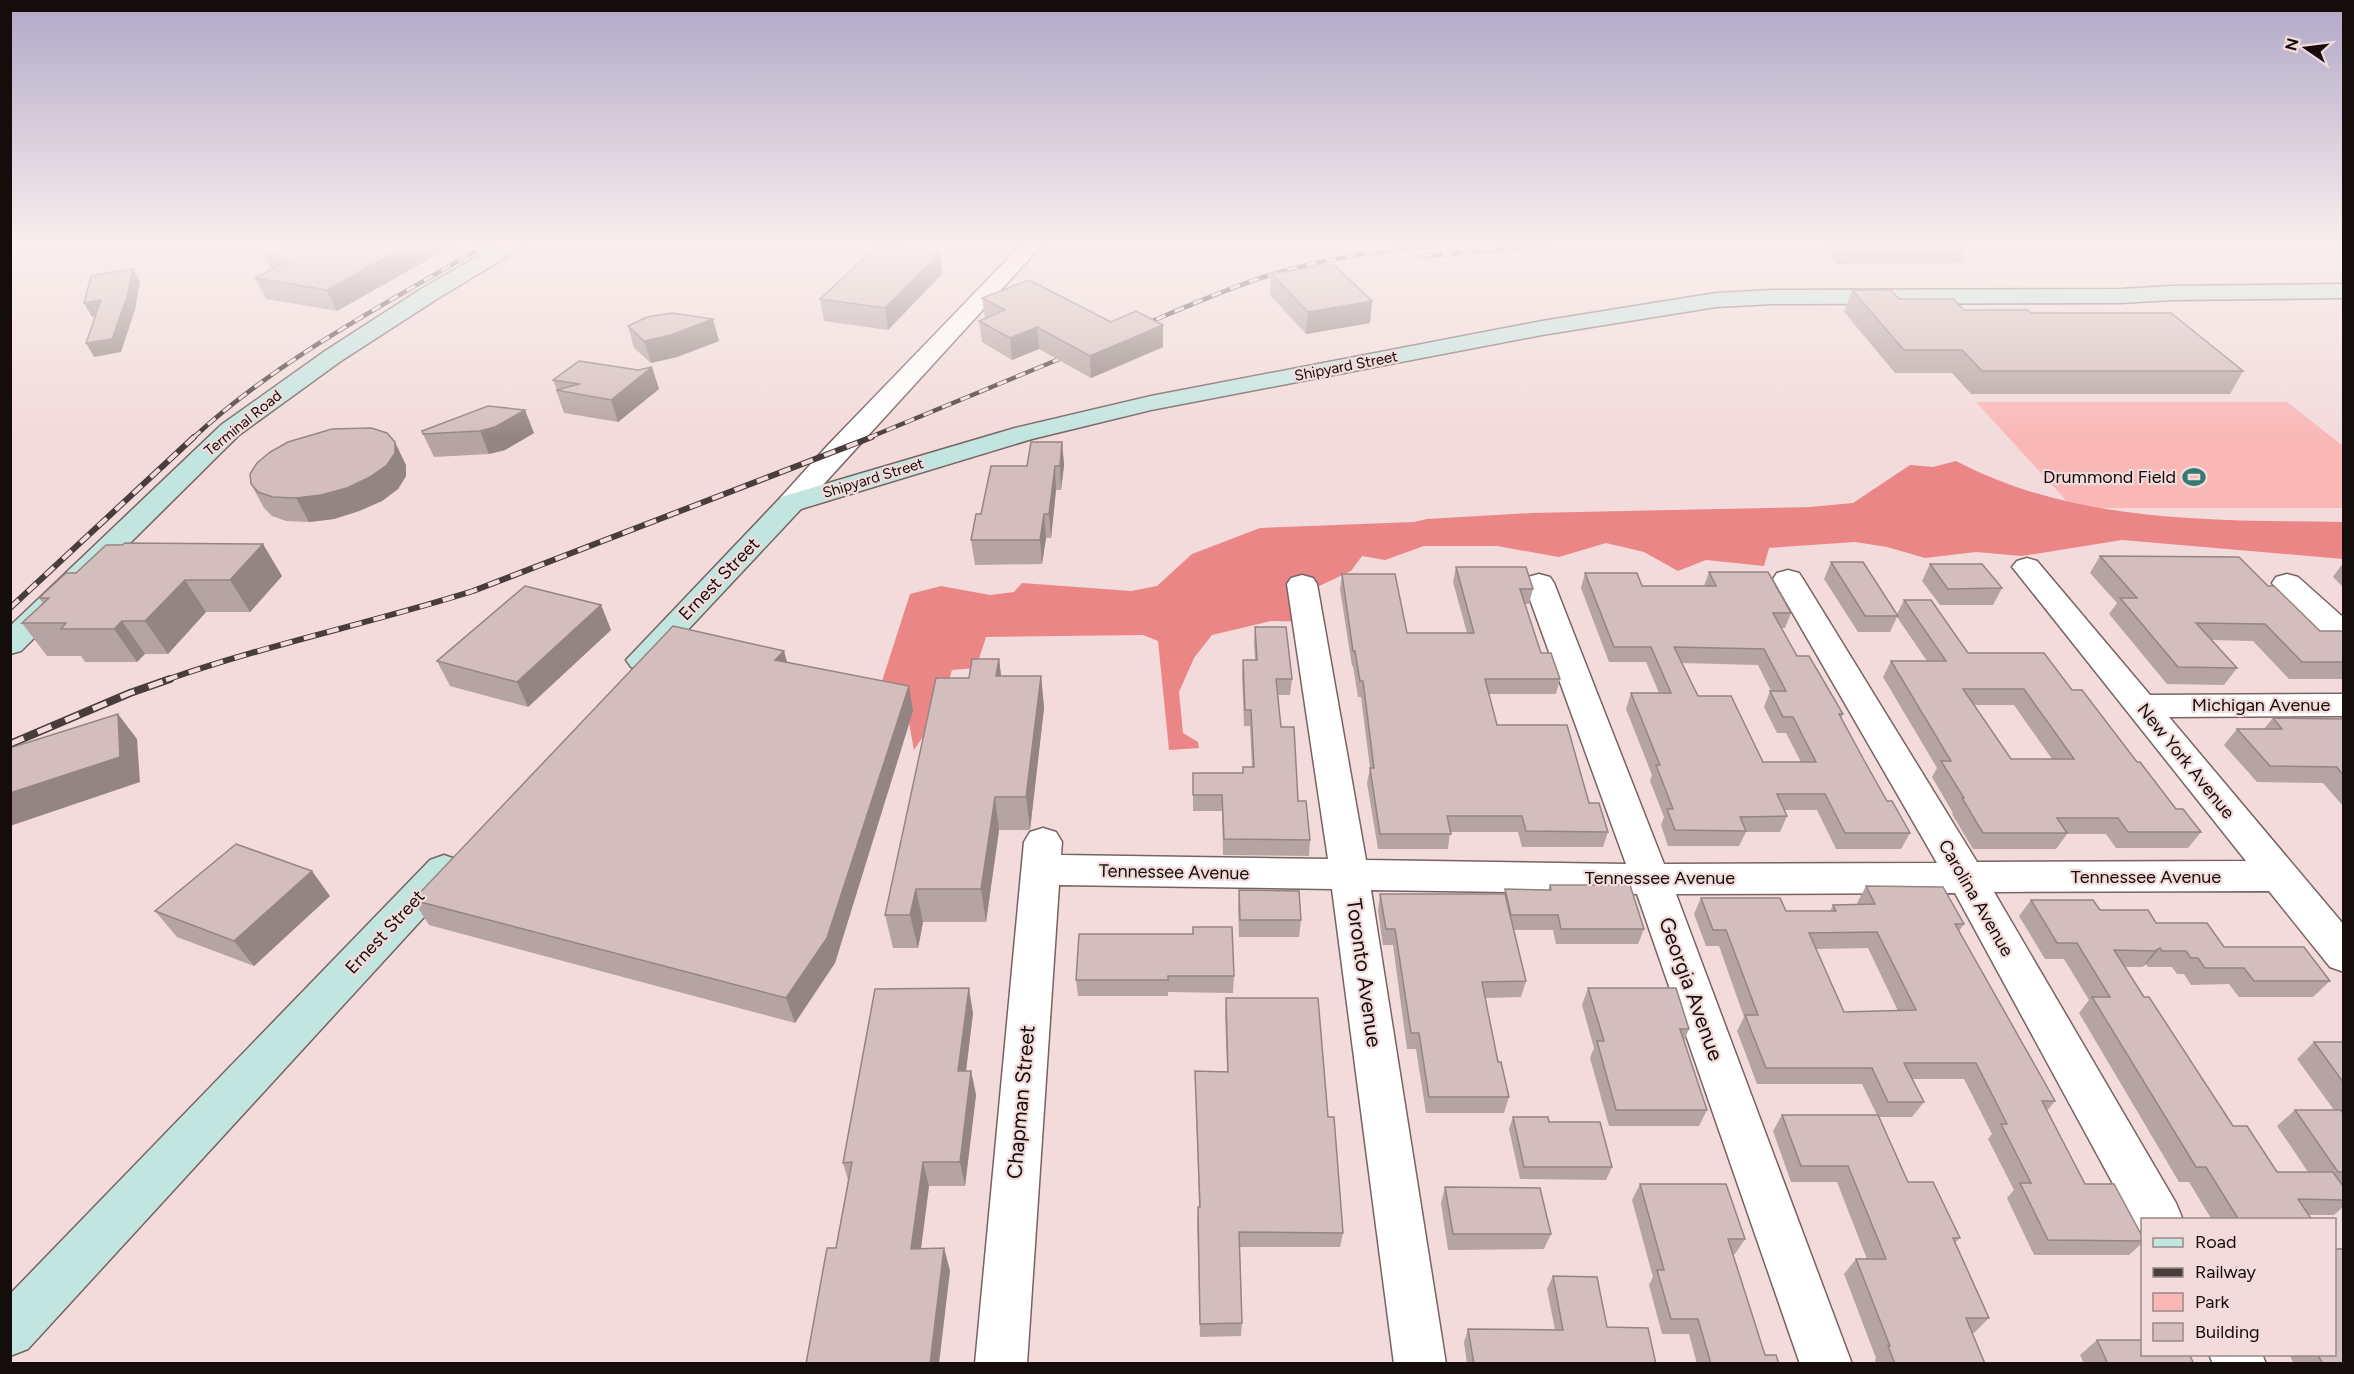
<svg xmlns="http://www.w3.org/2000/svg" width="2354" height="1374" viewBox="0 0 2354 1374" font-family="Figtree,sans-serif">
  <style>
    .green { fill: #f9b7b6 }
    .forest { fill: #eb8687 }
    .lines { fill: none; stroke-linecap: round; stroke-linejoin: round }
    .street-casing { stroke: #776363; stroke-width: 3 }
    .secondary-casing { stroke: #776363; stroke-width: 3 }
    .street { fill: #fff; fill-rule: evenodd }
    .secondary { fill: #c2e5e0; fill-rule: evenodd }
    .rail-far2-casing { stroke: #483d3c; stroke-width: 4.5 }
    .rail-far1-casing { stroke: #483d3c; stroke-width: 6 }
    .rail-casing { stroke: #483d3c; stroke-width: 8 }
    .rail-far2 { stroke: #f2dbda; stroke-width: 3; stroke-dasharray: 10; stroke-linecap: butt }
    .rail-far1 { stroke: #f2dbda; stroke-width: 4; stroke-dasharray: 12; stroke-linecap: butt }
    .rail { stroke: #f2dbda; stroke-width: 5; stroke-dasharray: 15; stroke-linecap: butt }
    .wall { fill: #b6a3a3; fill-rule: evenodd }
    .shaded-wall { fill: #948584 }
    .building { fill: #d4bebd; stroke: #948584; stroke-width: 1.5; fill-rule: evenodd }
    .labels { text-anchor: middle; stroke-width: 4.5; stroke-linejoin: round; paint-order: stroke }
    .far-street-label { font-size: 15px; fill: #140d0c; stroke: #f2dbda }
    .poi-label { font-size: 18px; fill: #140d0c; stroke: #f2dbda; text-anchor: end }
    .street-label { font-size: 18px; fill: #140d0c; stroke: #f2dbda }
    .near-street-label { font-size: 21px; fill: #140d0c; stroke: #f2dbda }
  </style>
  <rect width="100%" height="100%" fill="#f2dbda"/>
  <path class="green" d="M1976,402h311l56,44v62h-270z"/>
  <path class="forest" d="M1956,461c120,63 256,59 387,61v37l-221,-19 -100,16 -46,-4 -51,6 -38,-11 -32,-5 -86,6 -5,18 -58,-6 -28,11 -34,-19 -38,-9 -47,14 -62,-11h-73l-39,14 -23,-4 -11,15 -34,16 2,35 -48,-1 -59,14 -18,23 -15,34 4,41 15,9 1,6 -30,2 -11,-109 -15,-6 -157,2 -10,31 -24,2 -12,41 -26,39 -6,-33 -35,-8 37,-115 31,-8 49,9 24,-3 8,-9 109,8 26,-5 35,-32 68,-26 154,-6 13,-3 105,-6 278,-6 43,-4 57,-38 23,2z"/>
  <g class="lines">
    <g class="street-casing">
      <g id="street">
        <path d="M1020,246h21l-240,263 -10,2 -10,-2 -4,-6 4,-6 47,-52z"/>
        <path d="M2027,558l10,3 113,134 194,-1v22l-175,1 175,208v47l-14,-5 -61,-76 -275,1 182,311 7,17h-41v17l-187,-344 -279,1 176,470h-52l-163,-470 -266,-4 75,474h-52l-62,-475 -273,-4 -32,479h-52l49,-522 6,-10 13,-4 13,4 6,10 -1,13 267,4 -41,-275 4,-6 11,-3 11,3 4,6 49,276 260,4 -102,-281 4,-6 11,-3 11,3 4,6 110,281 273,-1 -164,-284 4,-6 11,-3 11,3 4,6 174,283 269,-1 -229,-288 -5,-6 5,-6z"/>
        <path d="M2287,574l11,3 46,41v28l-11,-3 -57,-54 -4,-6 4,-6z"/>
        <path d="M2209,1354h53l4,10h-53z"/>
      </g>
    </g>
    <g class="secondary-casing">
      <g id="secondary">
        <path d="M496,246h25l-3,4 -81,49 -96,62 -102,74 -218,216 -11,3v-28l211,-201 104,-74 96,-62z"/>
        <path d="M2344,284v14l-173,2 -50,3 -348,1 -57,3 -174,28 -391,75 -119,29 -231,70 -148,158 -11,4 -11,-4 -5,-7 155,-163 234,-69 136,-32 391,-75 174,-28 57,-3 348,-1 50,-3z"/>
        <path d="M444,855l14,5 5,10 -5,10 -430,469 -18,7v-62l420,-434z"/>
      </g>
    </g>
    <use href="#street" class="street"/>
    <use href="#secondary" class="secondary"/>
    <g class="rail-far2-casing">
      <g id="rail-far2">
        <path d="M1422,256l129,-10"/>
        <path d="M1138,327c43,-18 87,-38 132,-52 54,-17 110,-24 166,-29"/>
        <path d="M193,438c85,-79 191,-133 291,-192"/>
        <path d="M868,438l206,-85"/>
      </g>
    </g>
    <g class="rail-far1-casing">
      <g id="rail-far1">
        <path d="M10,608l184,-171"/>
        <path d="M166,680c100,-35 205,-57 307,-89l399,-154"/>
      </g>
    </g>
    <g class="rail-casing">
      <path id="rail" d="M10,744l120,-51 40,-14"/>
    </g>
    <use href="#rail-far2" class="rail-far2"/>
    <use href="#rail-far1" class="rail-far1"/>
    <use href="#rail" class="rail"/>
  </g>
  <g class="wall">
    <path d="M452,246l-115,65 -71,-12 -11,-21 17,-8 -6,-13z"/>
    <path d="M1821,246h147l-7,17 -123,1z"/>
    <path d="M940,253l2,21 -54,56 -64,-9 -4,-22z"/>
    <path d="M1271,274l101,27 -2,22 -64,11 -36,-39z"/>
    <path d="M1852,290l112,20 67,3 212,58 -13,23h-259l-19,-21h-57l-51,-61z"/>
    <path d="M982,298l129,24 52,25 -72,31 -52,-29 -27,11 -30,-18 -3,-21 6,-3z"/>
    <path d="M628,326l91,15 -42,16 -26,6 -17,-15z"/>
    <path d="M652,367l7,22 -41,33 -54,-9 -8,-23h1l-4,-10 85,-10z"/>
    <path d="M488,406l46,27 -29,17 -16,4 -55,3 -11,-23z"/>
    <path d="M1062,442l2,23 -3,25h-5l-5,48h-5l-4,26 -67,1 -4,-25 10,-26 46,-48z"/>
    <path d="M406,465v11l-8,13 -16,12 -23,10 -25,8 -25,3 -23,-1 -14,-5 -8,-8 -13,-24z"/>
    <path d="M2100,556l168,30 52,45 23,2v46h-54l-36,-38 -42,-1 26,28 -13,17 -57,-1 -58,-70 8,-11 -27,-30z"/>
    <path d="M1831,562l66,52 7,-14 64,53 104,37 65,72 39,47 25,23 -13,16h-72l-10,-14h-39l-11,15h-83l-21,-35 1,-1 -21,-36 5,-9 -54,-91 8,-16h36l-30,-44 -7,15h-32l-34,-53zM1974,705h40l38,54h-41z"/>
    <path d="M2343,563v24l-10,-10z"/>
    <path d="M1930,564l72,24 -9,17h-53l-18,-24z"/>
    <path d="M1456,567l77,22 -4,15h-4l16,49 19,26 -4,15h-67l8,31 92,78 19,29 -5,15h-81l-4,-15h-68l-2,17h-70l-11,-66 3,-15 -9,-71h-3l-5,-31h-1l-12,-77 2,-15 65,59h60l-14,-51z"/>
    <path d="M1709,572l82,41 -6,15h-3l15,28 46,58 -2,4 24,44 22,39 23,32 -9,16h-65l-19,-39h-33l3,6 -7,16h-34l-7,14h-71l-7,-21 3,-8 -14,-36 2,-6 -26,-66 5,-16h28l-13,-31h-37l-28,-74 4,-15 57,13h62zM1682,663l76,2 13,26h-1l-6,16 13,26h9l15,29h-38l-65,-66z"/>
    <path d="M66,573l216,3 -32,36h-44l-38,42h-23l-8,8h-52l-4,-6h-34l-25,-33 21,-20 -4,-5z"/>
    <path d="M601,605l10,25 -83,77 -78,-21 -13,-25z"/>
    <path d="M1255,627l37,52 -2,16h-12l3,32 17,74 12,39 -1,16 -86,-1 -1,-44h-29v-38h50v-6h9l-2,-41h-6l-2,-50 1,-16h12l-1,-16z"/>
    <path d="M999,659l2,17h40l3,32 -14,122h-31l-13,92h-63l-5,26h-25l-8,-33 84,-237z"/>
    <path d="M787,663l126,48 -78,252 -40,60 -366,-98 -16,-25z"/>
    <path d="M2273,718l70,1v87l-20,-23 -66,-1 -33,-37 13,-16h27z"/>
    <path d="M1550,885l94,44 -6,15h-82l-3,-14h-39l12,51 -5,16 -36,1 13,64 11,35 -5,16h-78l-10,-64h-9l-14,-104h-10l-5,-35 2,-16h124l1,-5 43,1z"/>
    <path d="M1866,886l98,38 -5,7 96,170 -8,10 38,73 57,52v7l-13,12h-95l-27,-57 7,-8 -26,-51 4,-5 -28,-55h-52l12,23 -12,15h-33l29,65 52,56 -5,5 34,75 -15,15h-2l13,31h-109l-1,-4 1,-2 -32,-84 12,-15h11l-30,-77h-46l-18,-51 9,-16h95l-15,-31h-105l-20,-53 7,-14 -25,-71h-13l-12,-32 7,-16 85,13h44l3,-6 25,-1 -1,-1zM1868,948l30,63 -54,1 -28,-63z"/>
    <path d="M1239,890l62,30 -2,17h-60l-1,-29z"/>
    <path d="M330,896l-76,70 -77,-29 -22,-26z"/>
    <path d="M2031,900l69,10 56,13 68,24 106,34 -17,16h-74l-10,-13 -38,1 -7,-11h-7l-5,-7h-24l-2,-3 -4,3h-18l20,30 89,129 44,46h31l-31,-46 18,-16h39l-37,-51 17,-17h29v70h-1l1,2v93l-9,8h-26l4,5h-100l-23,-38h-10l-100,-169 10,-13 -25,-41h-19l-26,-43z"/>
    <path d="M1193,934l41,42 -1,17 -65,-1v4h-90l-2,-16z"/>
    <path d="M1588,988l101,41 -5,12 23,69 -8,16h-90l-19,-68 4,-10 -12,-43z"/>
    <path d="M1226,998l102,119 15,116 -3,14h-100l2,76 -1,13 -41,1 -3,-115 1,-15h1l-4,-136h32l-2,-57z"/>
    <path d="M973,1013l-7,58h5l5,24 -11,91h-36l-8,63 23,-1 6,23 -114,-23 12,-68 -5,-17z"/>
    <path d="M1513,1117l36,5 63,45 -6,13 -86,-1 -11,-50z"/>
    <path d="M1640,1184l105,55 -10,15h-2l32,101 14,9h-82l-8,-30h-27l-13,-49 4,-8 -21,-77z"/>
    <path d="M1445,1187l106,47 -7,15 -96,1 -7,-47z"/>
    <path d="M1553,1276l54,51 49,37h-189l-3,-22 4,-13 87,1 -8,-41z"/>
    <path d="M2097,1340l97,24h-110l-4,-9z"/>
    <path d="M2289,1354h45l9,10h-49z"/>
  </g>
  <g class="shaded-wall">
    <path d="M407,246h45l-115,65 -10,-21z"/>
    <path d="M940,253l2,21 -54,56 -3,-22z"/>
    <path d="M133,269l7,13 -5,28 -14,42 -27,5 -8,-14z"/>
    <path d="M101,300l8,14 -17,3 -8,-14z"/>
    <path d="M1372,301l-2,22 -64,11 2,-22z"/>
    <path d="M713,319l6,22 -42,16 -26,6 -7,-22z"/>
    <path d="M1163,325v22l-72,31 -1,-22z"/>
    <path d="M1037,327l2,22 -27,11 -2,-22z"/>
    <path d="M652,367l7,22 -41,33 -7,-22z"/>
    <path d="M525,410l9,23 -29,17 -16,4 -9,-23z"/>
    <path d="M395,442l11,23v11l-8,13 -16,12 -23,10 -25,8 -25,3 -13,-24z"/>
    <path d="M1062,442l2,23 -3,25 -1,-24z"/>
    <path d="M1055,466l1,24 -5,48 -2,-24z"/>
    <path d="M1044,514l2,24 -4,26 -2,-24z"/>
    <path d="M263,544l19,32 -32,36 -20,-32z"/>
    <path d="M185,580l21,32 -38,42 -23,-33z"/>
    <path d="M601,605l10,25 -83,77 -11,-25z"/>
    <path d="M122,621l23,33 -8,8 -23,-33z"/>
    <path d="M784,651l7,25 -16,-16z"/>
    <path d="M999,659l4,32 -7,-15z"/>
    <path d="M1041,676l3,32 -14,122 -4,-33z"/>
    <path d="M909,686l4,25 -78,252 -40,60 -9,-25z"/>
    <path d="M118,714l19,25 3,43 -130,44v-33z"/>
    <path d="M995,797l4,33 -13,92 -5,-33z"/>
    <path d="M312,871l18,25 -76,70 -20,-25z"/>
    <path d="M916,889l7,33 -5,26 -8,-33z"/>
    <path d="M2160,948l-14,16 -4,3 13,-16z"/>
    <path d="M969,988l4,25 -10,82 -5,-24z"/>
    <path d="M971,1071l5,24 -11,91 -5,-24z"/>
    <path d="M923,1162l6,24 -11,85 -7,-22z"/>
    <path d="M944,1248l6,23 -11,93h-9z"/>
  </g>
  <g class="building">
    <path d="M289,246h118l-80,44 -72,-12 34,-17 -23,-4z"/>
    <path d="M877,246h7l56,7 -55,55 -65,-9z"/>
    <path d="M1333,264l39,37 -64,11 -37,-38z"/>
    <path d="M133,269l-6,28 -15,42 -26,4 15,-43 -17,3 7,-27z"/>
    <path d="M1029,280l82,42 25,-11 27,14 -73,31 -53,-29 -27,11 -31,-17 26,-11 -23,-12z"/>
    <path d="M1852,290h39l8,9h54l11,11h64l3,3h140l72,58h-261l-20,-21h-58z"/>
    <path d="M672,313l41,6 -42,16 -27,6 -16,-15 19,-9z"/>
    <path d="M579,361l59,9 14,-3 -41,33 -55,-10 24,-6 -27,-4z"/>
    <path d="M488,406l37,4 -30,17 -15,4 -57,3 -1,-3z"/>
    <path d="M371,428l16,5 8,9v11l-8,12 -17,12 -23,11 -26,7 -25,3 -23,-1 -15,-5 -7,-8 -1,-10 7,-11 13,-11 18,-10 44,-13z"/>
    <path d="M1031,442h31l-2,24h-5l-6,48h-5l-4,26h-69l5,-26h5l10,-48h36z"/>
    <path d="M125,543l138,1 -33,36h-45l-40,41h-23l-8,8h-53l5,-6h-44l27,-25h-10l27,-25h10l30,-28h16z"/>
    <path d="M2100,556l139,1 29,29h6l46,45h21l2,2v29h-41l-37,-38 -69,-1 41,45 -59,-1 -58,-69h17z"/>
    <path d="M1831,562h32l35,54h-33z"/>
    <path d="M1930,564h52l20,24 -54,1z"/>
    <path d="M1456,567h70l7,22h-13l21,64h10l9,26h-75l12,46h70l22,78h10l9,29 -82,-1 -4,-15h-75l4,18h-71l-10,-66h4l-11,-87h-3l-5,-30h-2l-11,-77h53l12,59h67z"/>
    <path d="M1709,572h59l23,41h-18l24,43h12l34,58h-4l26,48 22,39h5l18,32h-65l-20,-39h-48l10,22 -47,1 6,14 -71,-1 -8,-21h6l-17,-44h4l-29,-72h40l-20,-46h-37l-29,-74h52l5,13h74zM1674,647l90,2 22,42h-16l13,26h10l23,45h-53l-32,-66h-33z"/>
    <path d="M525,586l76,19 -84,77 -80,-21z"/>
    <path d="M1904,600h27l37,53h76l28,37h10l55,72h3l36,47h7l18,23h-73l-10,-14h-61l10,15h-84l-21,-35h2l-23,-37h10l-60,-100h55zM1963,689h61l50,70h-63z"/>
    <path d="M673,626l111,25 -9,9 134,26 -82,252 -41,60 -373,-98z"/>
    <path d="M1255,627h31l6,52h-16l5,48h13l4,74h8l4,39 -86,-1 -2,-44h-29v-22h50v-6h11l-3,-57h-6l-2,-50h14z"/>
    <path d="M972,659h27l-3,17h45l-15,121h-31l-14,92h-65l-6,26h-25l51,-237h33z"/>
    <path d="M118,714l2,43 -110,36v-45z"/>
    <path d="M2273,718l70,1v56l-6,-8 -67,-1 -33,-37h45z"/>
    <path d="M236,844l76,27 -78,70 -79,-30z"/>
    <path d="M1550,885h80l14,44h-83l-3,-14h-47l-6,-26 46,1z"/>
    <path d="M1866,886l77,1 21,37h-9l100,177h-13l43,83h29l28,52v5l-94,-1 -28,-57h11l-30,-59h6l-31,-61h-72l20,39h-36l-16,-34h-106l-21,-53h13l-32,-85h-13l-12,-32h79l6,13h50l-3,-6 42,-1zM1877,932l39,78 -72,2 -35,-79z"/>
    <path d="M1239,890l60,1 2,29h-61z"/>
    <path d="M1380,894h125l21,87 -44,1 16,80h3l8,35h-80l-10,-64h-8l-16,-104h-9z"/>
    <path d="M2031,900h62l7,10h48l8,13h51l17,24h80l26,34h-76l-10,-13h-39l-7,-10h-7l-5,-7h-24l-2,-3 -5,3 -41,-1 30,47h5l84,129h14l30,46h56l10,14v14l-45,-1 14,21h-73l-33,-53h-10l-104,-170h18l-33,-54h-20z"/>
    <path d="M1193,927h39l2,49h-66v4h-92l3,-46h114z"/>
    <path d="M969,988l-11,83h13l-11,91h-37l-12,87 33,-1 -14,116h-124l21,-116h9l16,-86 -9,1 32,-174z"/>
    <path d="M1588,988h88l13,41h-9l27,81h-91l-19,-69h7z"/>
    <path d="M1226,998h92l10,119h6l9,116 -104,-1 3,91 -42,1 -2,-117h2l-5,-136 33,1z"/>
    <path d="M2314,1042h29v40z"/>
    <path d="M2295,1110h46l2,4v58h-5z"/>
    <path d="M1782,1115h96l30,67h25l27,56h-7l36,80h-23l19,46h-90l-7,-18h2l-34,-87h30l-38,-93h-47z"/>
    <path d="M1513,1117h35l1,5h51l12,45h-88z"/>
    <path d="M1640,1184h86l19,55h-17l37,116h11l3,9h-68l-13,-45h-27l-14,-49h7z"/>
    <path d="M1445,1187l95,1 11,46h-98z"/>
    <path d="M2334,1249h9v115h-20l-6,-10h17z"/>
    <path d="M1553,1276l44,1 10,50 41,1 8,36h-182l-6,-35 95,1z"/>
    <path d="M2097,1340h45v14h47l5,10h-86z"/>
  </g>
  <linearGradient id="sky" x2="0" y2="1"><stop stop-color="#b0a8c7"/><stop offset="0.56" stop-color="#f9efee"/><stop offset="1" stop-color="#f9efee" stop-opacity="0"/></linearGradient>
  <rect width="2354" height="438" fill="url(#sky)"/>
  <defs>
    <g id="stadium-bare" transform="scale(1.8)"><path d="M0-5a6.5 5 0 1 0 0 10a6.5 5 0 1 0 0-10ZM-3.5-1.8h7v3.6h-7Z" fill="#357a70" stroke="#f2dbda" stroke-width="2.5" paint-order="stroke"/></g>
  </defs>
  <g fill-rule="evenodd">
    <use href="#stadium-bare" x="2194" y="477"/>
  </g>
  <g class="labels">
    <g class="far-street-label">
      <text transform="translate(1346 366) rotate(-11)" y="5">Shipyard Street</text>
      <text transform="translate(243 423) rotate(-39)" y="5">Terminal Road</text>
      <text transform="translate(873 478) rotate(-17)" y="5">Shipyard Street</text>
    </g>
    <g class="poi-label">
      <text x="2176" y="483">Drummond Field</text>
    </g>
    <g class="street-label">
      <text transform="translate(719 579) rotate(-46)" y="6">Ernest Street</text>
      <text x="2261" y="711">Michigan Avenue</text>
      <text transform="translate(2186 761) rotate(51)" y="6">New York Avenue</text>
      <text transform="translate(1174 872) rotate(1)" y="6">Tennessee Avenue</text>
      <text x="2146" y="883">Tennessee Avenue</text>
      <text x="1660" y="884">Tennessee Avenue</text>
      <text transform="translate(1976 898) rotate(60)" y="6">Carolina Avenue</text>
      <text transform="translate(385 932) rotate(-47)" y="6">Ernest Street</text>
    </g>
    <g class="near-street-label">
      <text transform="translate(1364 973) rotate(82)" y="7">Toronto Avenue</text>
      <text transform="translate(1691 989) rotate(70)" y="7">Georgia Avenue</text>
      <text transform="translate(1021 1102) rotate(-85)" y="7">Chapman Street</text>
    </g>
  </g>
  <rect width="2354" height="1374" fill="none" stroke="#140d0c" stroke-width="24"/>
  <rect x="2141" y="1218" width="195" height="138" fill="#f2dbda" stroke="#998988" stroke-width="1.5"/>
  <rect x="2153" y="1238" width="30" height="9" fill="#c2e5e0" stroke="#998988" stroke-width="1.5"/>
  <text x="2195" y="1248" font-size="18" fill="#140d0c">Road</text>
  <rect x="2153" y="1268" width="30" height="9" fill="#483d3c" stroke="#998988" stroke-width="1.5"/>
  <text x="2195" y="1278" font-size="18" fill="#140d0c">Railway</text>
  <rect x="2153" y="1293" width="30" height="18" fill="#f9b7b6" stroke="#998988" stroke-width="1.5"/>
  <text x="2195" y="1308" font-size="18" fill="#140d0c">Park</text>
  <rect x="2153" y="1323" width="30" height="18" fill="#d4bebd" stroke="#998988" stroke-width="1.5"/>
  <text x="2195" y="1338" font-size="18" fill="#140d0c">Building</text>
  <g transform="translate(2306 48) rotate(284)" stroke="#f2dbda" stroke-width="4.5" paint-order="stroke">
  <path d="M0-4.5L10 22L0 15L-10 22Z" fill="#140d0c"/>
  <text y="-9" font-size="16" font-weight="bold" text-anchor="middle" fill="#140d0c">N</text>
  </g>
</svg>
